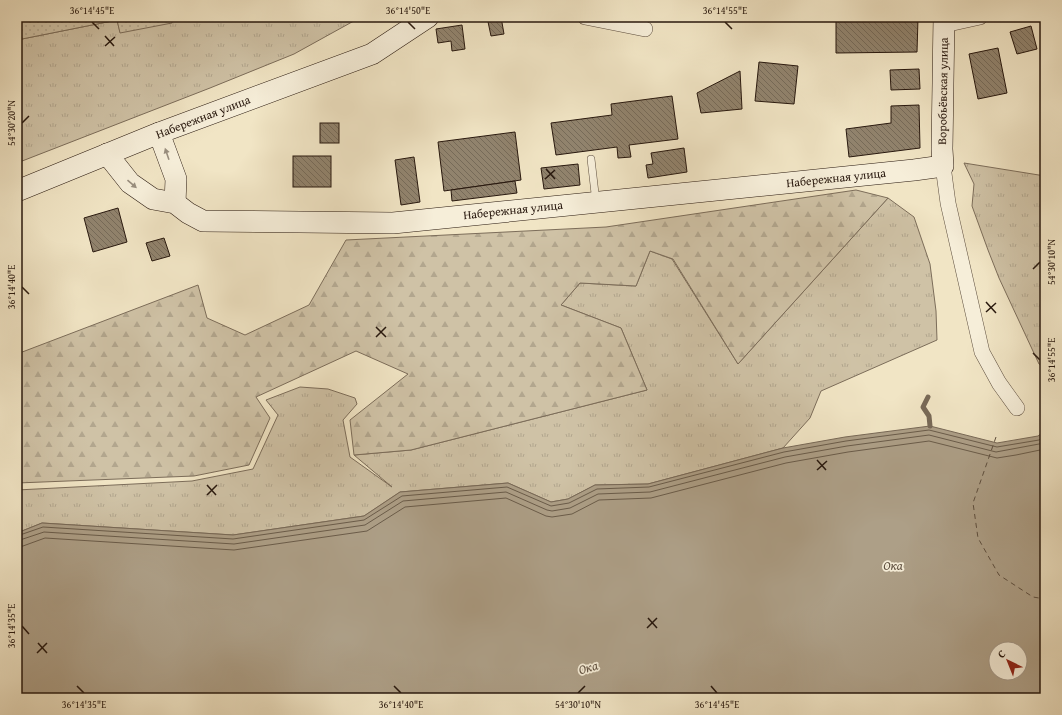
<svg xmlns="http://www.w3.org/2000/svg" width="1062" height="715" viewBox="0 0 1062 715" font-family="'Gentium Book Plus',serif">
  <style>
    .grass { fill: url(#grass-tufts); stroke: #7c6d5a }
    .forest { fill: url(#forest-firs); stroke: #7c6d5a }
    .park { fill: url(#park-dots); stroke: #7c6d5a }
    .water { fill: #ad9f87; stroke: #786957; fill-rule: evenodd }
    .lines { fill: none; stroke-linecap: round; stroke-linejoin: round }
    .shore { stroke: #6a5c4a; stroke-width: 1 }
    .stream { stroke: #786957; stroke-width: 5 }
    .ferry { stroke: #5d4e3e; stroke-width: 1; stroke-dasharray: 5 4; stroke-linecap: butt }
    .building { fill: url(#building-back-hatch); stroke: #28180e }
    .lane-casing { stroke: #5a4b3c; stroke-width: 8 }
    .street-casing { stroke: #5a4b3c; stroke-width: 16 }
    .secondary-casing { stroke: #28180e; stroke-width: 22 }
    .lane { stroke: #f6eed9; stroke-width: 7 }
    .street { stroke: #f6eed9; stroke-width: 15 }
    .secondary { stroke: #f6eed9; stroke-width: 21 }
    .oneway { fill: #998e7e }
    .ticks { fill: none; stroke: #28180e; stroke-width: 1.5 }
    .labels { text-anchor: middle; stroke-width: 3.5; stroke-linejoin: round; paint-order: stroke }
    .street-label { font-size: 12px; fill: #28180e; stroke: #f6eed9 }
    .water-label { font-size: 13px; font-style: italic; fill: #5d4e3e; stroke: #f6eed9 }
    .neatline { fill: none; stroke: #28180e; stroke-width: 1.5 }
    .ticks-label { font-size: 10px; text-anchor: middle; fill: #28180e }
  </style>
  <defs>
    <pattern id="grass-tufts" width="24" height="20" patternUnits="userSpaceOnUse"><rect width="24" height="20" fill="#cfc2a6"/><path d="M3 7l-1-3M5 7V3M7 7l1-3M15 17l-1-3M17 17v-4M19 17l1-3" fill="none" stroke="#b2a68e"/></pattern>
    <pattern id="forest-firs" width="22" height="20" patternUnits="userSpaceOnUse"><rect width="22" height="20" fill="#cfc2a6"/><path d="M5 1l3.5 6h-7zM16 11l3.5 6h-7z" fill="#b2a68e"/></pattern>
    <pattern id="park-dots" width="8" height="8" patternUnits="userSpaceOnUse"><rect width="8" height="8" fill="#cfc2a6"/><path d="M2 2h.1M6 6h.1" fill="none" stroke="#b2a68e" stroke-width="1.8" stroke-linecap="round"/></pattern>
    <pattern id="building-back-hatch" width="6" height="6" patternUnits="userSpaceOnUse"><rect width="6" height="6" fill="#91836d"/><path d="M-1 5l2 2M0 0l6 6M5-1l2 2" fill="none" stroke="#766a58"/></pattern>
  </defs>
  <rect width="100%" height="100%" fill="#f1e5c5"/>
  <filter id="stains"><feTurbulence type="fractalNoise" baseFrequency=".005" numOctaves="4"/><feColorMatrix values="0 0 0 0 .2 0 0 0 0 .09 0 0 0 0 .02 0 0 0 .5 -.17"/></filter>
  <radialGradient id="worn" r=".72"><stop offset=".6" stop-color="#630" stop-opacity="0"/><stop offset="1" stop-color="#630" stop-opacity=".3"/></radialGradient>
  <g class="grass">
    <path d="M172,17h189l-67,37 -84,34 -193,75v-123l100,-20 3,12 52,-10z"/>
    <path d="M964,163l81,13v191l-6,-3 -40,-86 -11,-28 -16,-44 2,-22z"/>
    <path d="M888,198l26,19 16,47 6,47 1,29 -116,51 -11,27 -27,30 -135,36 -53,1 -27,14 -17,3 -43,-19 -108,9 -36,24 -131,19 -191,-12 -25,10v-43l175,-9 61,-12 25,-54 -12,-15 34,-13 28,2 27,9 2,6 -14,16 7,37 42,30 -38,-32 57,-5 236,-60 -26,-62 -60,-23 19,-22 56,3 14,-35 22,8 66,105z"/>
  </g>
  <path class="forest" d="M856,190l32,8 -150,166 -65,-105 -23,-8 -14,35 -56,-3 -19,22 60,23 26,62 -236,60 -57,5 -4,-35 58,-46 -52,-23 -100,46 14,21 -21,47 -55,11 -177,7v-129l181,-69 9,33 38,17 64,-30 37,-65 260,-13z"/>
  <path class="park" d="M17,17h155v6l-52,10 -3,-13 -100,20z"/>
  <path class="water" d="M930,426l67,17 41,-7 7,-5v264l-5,3h-1023v-165l25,-10 191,12 131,-19 36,-24 108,-9 43,19 17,-3 27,-14 53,-1 135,-36 62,-11zM996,649h24v24h-24z"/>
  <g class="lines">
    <g class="shore">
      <path d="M17,536l26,-9 190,12 131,-19 38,-24 105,-9 44,19 18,-3 28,-14 52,-2 135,-35 62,-11 83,-11 68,17 42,-7 6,-5"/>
      <path d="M17,541l27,-9 190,12 131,-19 38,-24 103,-9 41,18 5,1 18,-3 28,-14 52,-2 135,-35 62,-11 82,-11 67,17 43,-8 6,-2"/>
      <path d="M17,547l6,-1 22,-8 189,12 133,-19 38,-24 101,-9 40,18 6,1 20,-3 27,-14 52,-2 135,-35 62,-11 81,-11 68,17 19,-3 29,-6"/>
    </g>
    <path class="stream" d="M928,397l-5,10 6,9 1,10"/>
    <path class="ferry" d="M996,437l-23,66 5,35 21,37 34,22 12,2"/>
  </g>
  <g class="building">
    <path d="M487,17h14l3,17 -13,2z"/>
    <path d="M791,17h22l-1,4 -21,-3z"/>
    <path d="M828,17h88v1l-80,1z"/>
    <path d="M918,18l-1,34 -81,1v-34z"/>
    <path d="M462,25l3,24 -13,2 -1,-10 -13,2 -2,-14z"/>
    <path d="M1031,26l6,23 -20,5 -7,-22z"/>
    <path d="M998,48l9,45 -29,6 -9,-45z"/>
    <path d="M759,62l39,4 -4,38 -39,-3z"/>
    <path d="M919,69l1,20 -29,1 -1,-20z"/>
    <path d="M740,71l2,38 -41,4 -4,-20z"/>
    <path d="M672,96l6,43 -49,6 2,12 -13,1 -1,-11 -61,8 -5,-32 61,-8 -1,-11z"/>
    <path d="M919,105l1,43 -71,9 -3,-28 45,-6v-17z"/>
    <rect x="320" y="123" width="19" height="20"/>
    <path d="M515,132l6,48 -77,11 -6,-49z"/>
    <path d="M684,148l3,24 -39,6 -2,-13 7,-1 -2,-11z"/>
    <rect x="293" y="156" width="38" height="31"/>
    <path d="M414,157l6,45 -19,3 -6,-45z"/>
    <path d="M578,164l2,21 -36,4 -3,-21z"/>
    <path d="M515,181l2,12 -65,8 -1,-11z"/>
    <path d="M118,208l9,34 -34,10 -9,-34z"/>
    <path d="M164,238l6,18 -18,5 -6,-18z"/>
  </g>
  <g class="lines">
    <g class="lane-casing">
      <path id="lane" d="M591,159l5,43"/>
    </g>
    <g class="street-casing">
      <g id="street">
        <path d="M585,17l60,12"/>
        <path d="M944,25l36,-8"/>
        <path d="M943,166l5,37 34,149 17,31 18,25"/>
      </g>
    </g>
    <g class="secondary-casing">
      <g id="secondary">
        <path d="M159,133l17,46 -1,24"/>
        <path d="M107,154l23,29 23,16 22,4 13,10 15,8 190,2 521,-53 29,-4 -1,-17 2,-132"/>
        <path d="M17,191l142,-58 213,-79 56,-37"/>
      </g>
    </g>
    <use href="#lane" class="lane"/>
    <use href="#street" class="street"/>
    <use href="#secondary" class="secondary"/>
  </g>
  <defs><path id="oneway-solid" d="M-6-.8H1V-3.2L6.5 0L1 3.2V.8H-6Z"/></defs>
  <g class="oneway">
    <use href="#oneway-solid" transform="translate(167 154) rotate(-109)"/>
    <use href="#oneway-solid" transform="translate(132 184) rotate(41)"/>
  </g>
  <path class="ticks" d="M92,22l7,7M408,22l7,7M725,22l7,7M105,36l9,10M105,46l10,-9M22,123l7,-7M546,169l9,10M545,179l10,-9M1033,269l7,-7M22,287l7,7M986,302l10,11M986,312l10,-9M376,327l10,10M376,337l10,-10M1033,353l7,7M817,460l9,10M817,470l10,-9M207,485l9,10M207,495l10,-10M648,618l9,10M22,626l7,8M647,628l10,-10M38,643l9,10M37,653l10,-10M77,686l7,7M394,686l7,7M711,686l6,7M578,693l7,-7"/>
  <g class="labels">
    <g class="street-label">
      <text transform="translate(943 91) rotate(-89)" y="4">Воробьёвская улица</text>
      <text transform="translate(203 117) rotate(-21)" y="4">Набережная улица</text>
      <text transform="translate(836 178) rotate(-6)" y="4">Набережная улица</text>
      <text transform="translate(513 210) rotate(-6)" y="4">Набережная улица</text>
    </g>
    <g class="water-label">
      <text x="893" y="570">Ока</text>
      <text transform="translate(588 667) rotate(-16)" y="5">Ока</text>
    </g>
  </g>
  <rect width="1062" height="715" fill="none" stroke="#f1e5c5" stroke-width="44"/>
  <g transform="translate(1008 661) rotate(317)"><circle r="19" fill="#f6eed9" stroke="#a49888"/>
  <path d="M0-3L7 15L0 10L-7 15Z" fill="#8f2418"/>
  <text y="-6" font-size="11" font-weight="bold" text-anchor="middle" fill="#28180e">С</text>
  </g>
  <rect x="22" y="22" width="1018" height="671" class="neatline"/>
  <g class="ticks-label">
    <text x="92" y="14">36°14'45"E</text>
    <text x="408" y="14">36°14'50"E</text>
    <text x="725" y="14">36°14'55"E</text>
    <text transform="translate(11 123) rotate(-90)" y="4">54°30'20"N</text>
    <text transform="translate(1051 262) rotate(-90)" y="4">54°30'10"N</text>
    <text transform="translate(11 287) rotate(-90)" y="4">36°14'40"E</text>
    <text transform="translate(1051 360) rotate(-90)" y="4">36°14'55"E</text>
    <text transform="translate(11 626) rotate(-90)" y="4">36°14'35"E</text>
    <text x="84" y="708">36°14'35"E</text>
    <text x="401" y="708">36°14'40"E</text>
    <text x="578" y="708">54°30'10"N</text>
    <text x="717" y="708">36°14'45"E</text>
  </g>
  <rect width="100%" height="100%" filter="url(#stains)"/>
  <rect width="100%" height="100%" fill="url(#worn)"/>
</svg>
